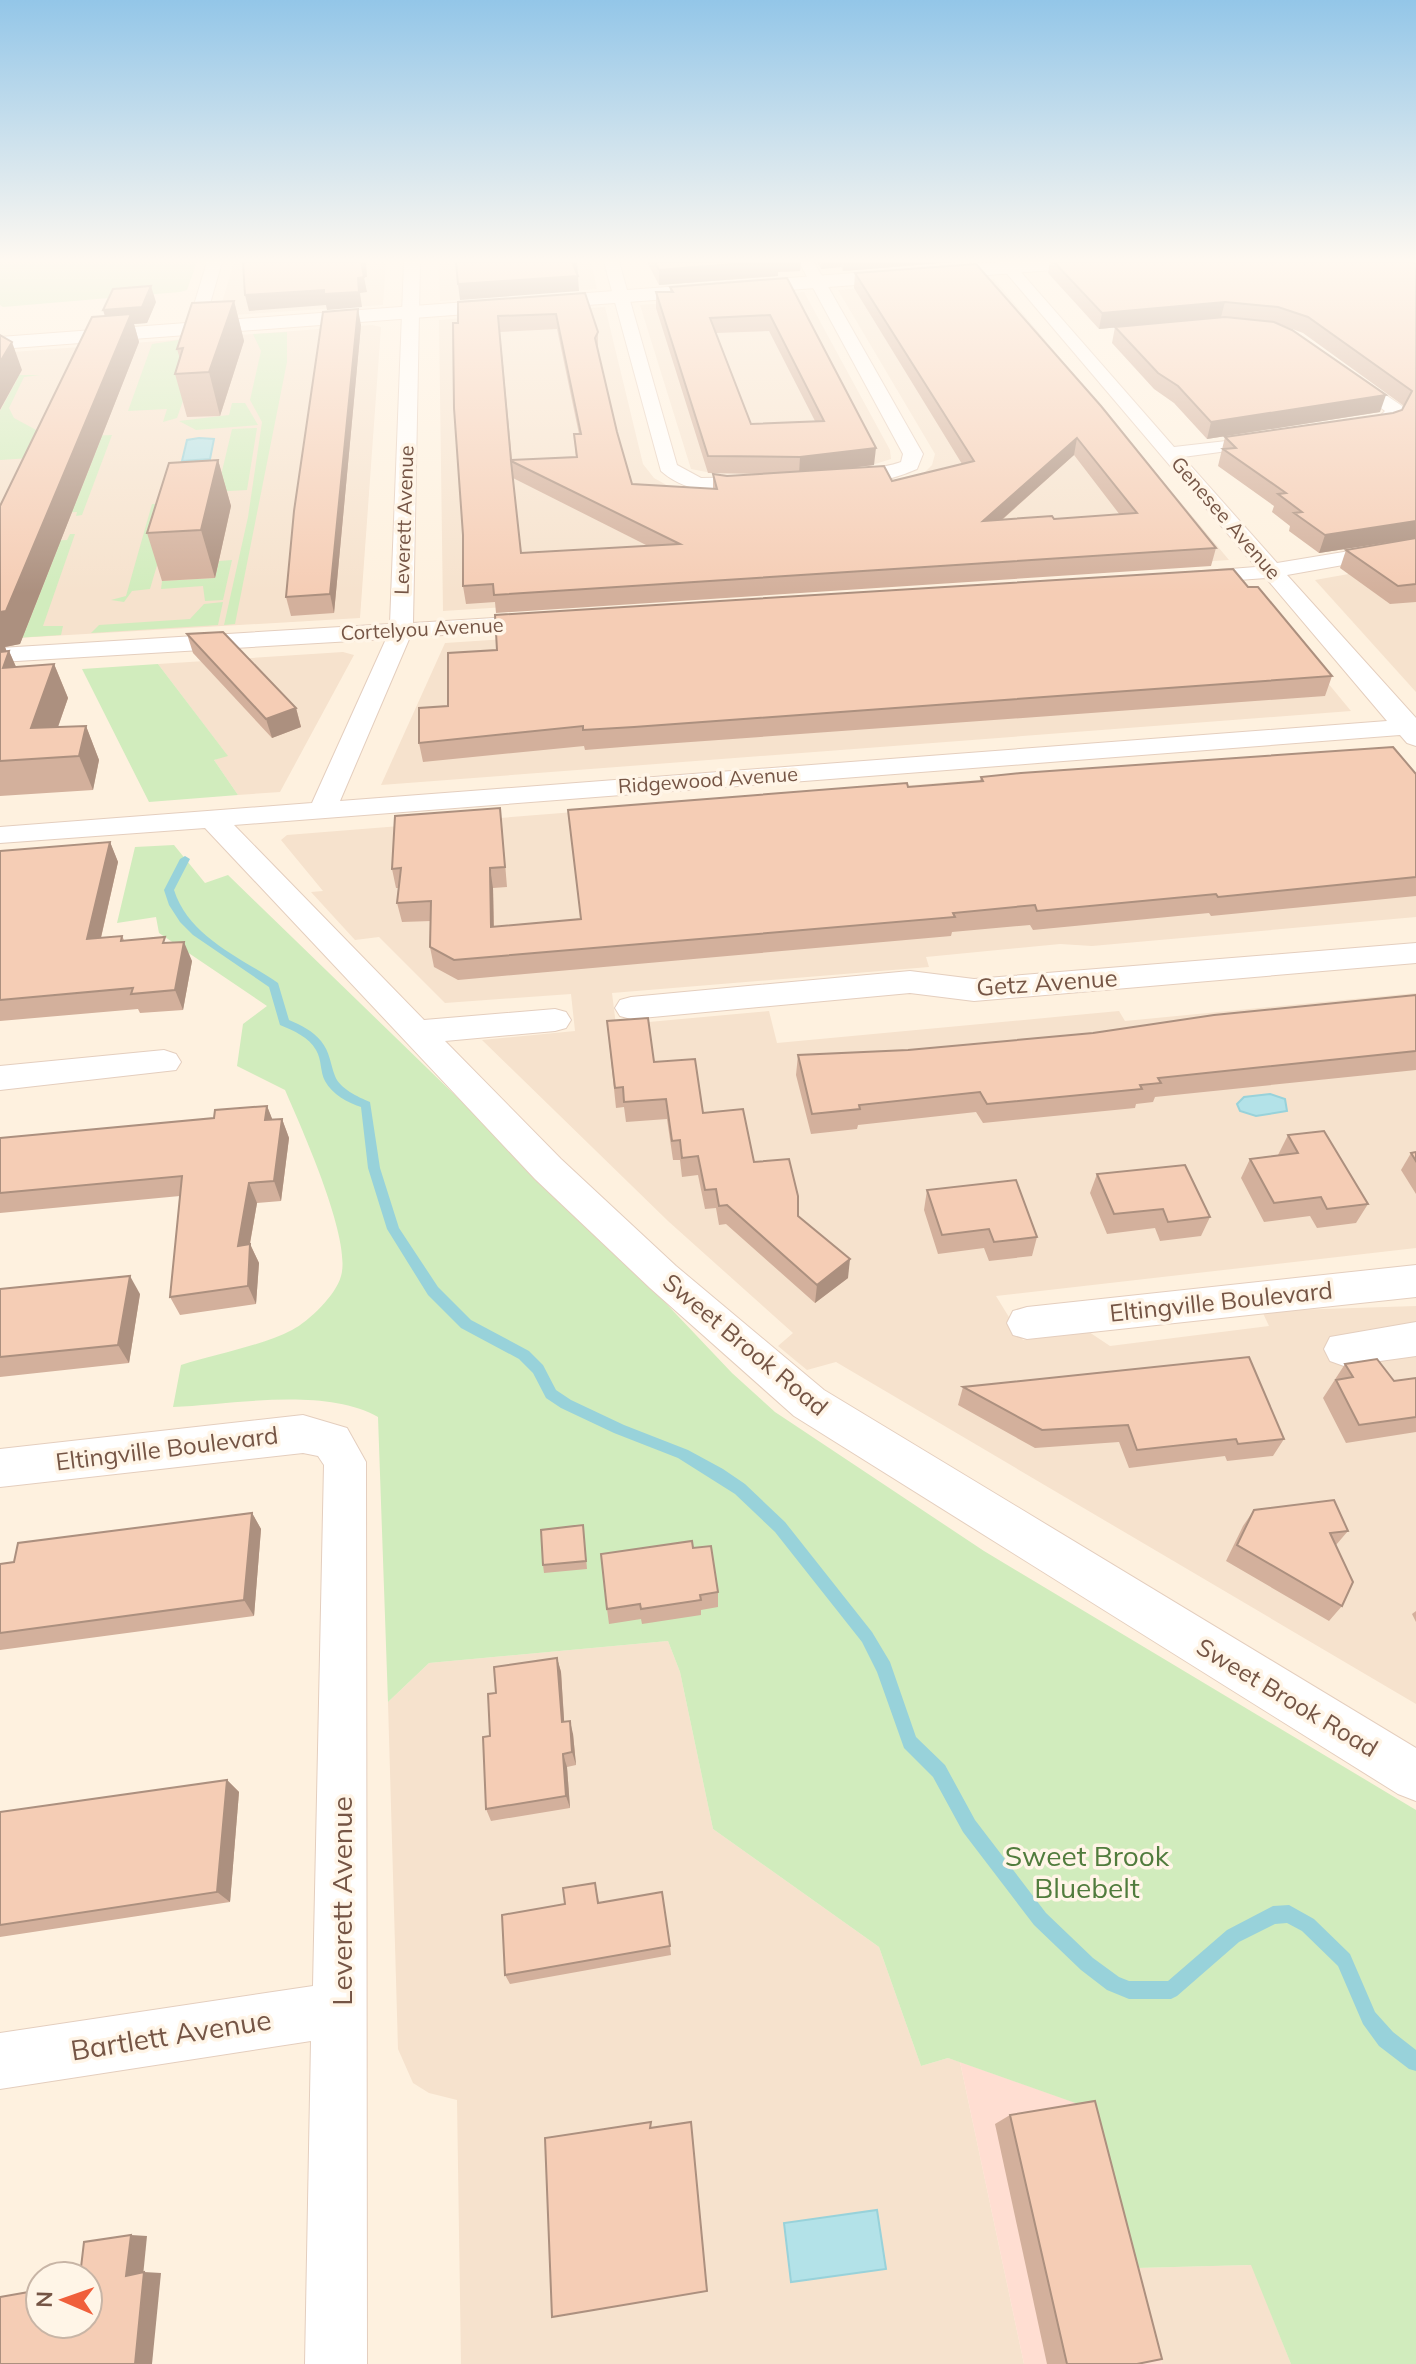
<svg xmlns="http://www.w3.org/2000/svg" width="1416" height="2364" viewBox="0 0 1416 2364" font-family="Mulish,sans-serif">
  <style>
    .residential { fill: #f6e2cd }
    .commercial { fill: #ffded2 }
    .green { fill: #d1ecbd }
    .water { fill: #b3e2e8; stroke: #98d2da; stroke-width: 2 }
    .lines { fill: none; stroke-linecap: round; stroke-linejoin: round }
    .stream { fill: #98d2da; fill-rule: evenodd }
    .street-casing { stroke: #e4cebe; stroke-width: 2 }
    .secondary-casing { stroke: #eacfba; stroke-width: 2 }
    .street { fill: #fff; fill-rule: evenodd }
    .secondary { fill: #fff; fill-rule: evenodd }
    .wall { fill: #d3b09c; fill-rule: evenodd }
    .shaded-wall { fill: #ac907f }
    .building { fill: #f5cdb5; stroke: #ac907f; stroke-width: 2; fill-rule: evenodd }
    .labels { text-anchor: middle; stroke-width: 7; stroke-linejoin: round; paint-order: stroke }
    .far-street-label { font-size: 20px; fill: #755545; stroke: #fff5e7 }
    .street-label { font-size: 24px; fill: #755545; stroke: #fff5e7 }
    .near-park-label { font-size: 28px; fill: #517c3d; stroke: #fff5e7 }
    .near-street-label { font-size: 28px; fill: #755545; stroke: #fff5e7 }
  </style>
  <rect width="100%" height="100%" fill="#fef1df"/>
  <g class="residential">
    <path d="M234,262h152l-3,43 -165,11z"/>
    <path d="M439,262h152l6,27 -157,12z"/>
    <path d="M994,279l235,281 -786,51 -4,-291 166,-13 38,157 11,14 16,9 12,3 200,-6 40,-9 10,-10 3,-11 -97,-164z"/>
    <path d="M804,292l86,158 1,9 -22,7 -147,9 -31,-6 -51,-164z"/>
    <path d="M372,325l9,2 -21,291 -360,21v-286z"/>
    <path d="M1416,562v130l-101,-112z"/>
    <path d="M1250,589l101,122 -970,74 64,-142z"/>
    <path d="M343,652l11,3 -74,137 -42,3 -24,-35 13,-5 -69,-91z"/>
    <path d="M1051,774l365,11v132l-324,29 -32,-2 -134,13 3,10 -317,26 4,32 153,-14 8,32 342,-32 6,10 291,-28v255l-420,48 27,44 66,-8 21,14 159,-20 -7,-15 154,-5v19l-10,32 10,-1v348l-580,-342 -29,8 -11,-9 -18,-15 15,-13 -125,-112 -186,-181 93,-9 -4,-37 -126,9 -66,-66 -24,3 -44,-48 12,-1 -42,-51 6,-5z"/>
    <path d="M668,1641l12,31 33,157 166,118 42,119 27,-8 12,4 64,302h-563l-4,-264 -28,-7 -16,-10 -15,-34 -10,-347 41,-39z"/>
    <path d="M1252,2265l39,99h-129l-26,-96z"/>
  </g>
  <path class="commercial" d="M960,2062l136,48 66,254h-138z"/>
  <g class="green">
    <path d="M0,262h197l-10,28 -7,2 -177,15 -3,-2z"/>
    <path d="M287,332v30l-52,262 -11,1 24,-108 14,-95 -12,-22 11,-49 -8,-17z"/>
    <path d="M185,339v56l-8,23 -14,4 4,-13 -39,2 24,-67z"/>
    <path d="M0,375h40l-16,2 -15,31 5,10 24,13 -8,27 -30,2v-49l18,-33z"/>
    <path d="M232,403h13l13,22 -62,5 -17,-9 50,-6z"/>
    <path d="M257,428l-10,62 -52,3 23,-5 14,-59z"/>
    <path d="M112,435l-30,80 -6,1 1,-4 -62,3 13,-10 48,-3 24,-61 -16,-5z"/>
    <path d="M152,504h16l6,4 -24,81 -18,2 -8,11 -13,-2 15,-4z"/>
    <path d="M70,534h5l-32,92h20l-2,9 -61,4v-8l26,-2 31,-79 -54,-7 64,-3z"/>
    <path d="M232,560l-9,40 -18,1 -2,-15 -42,3 1,-8 53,-3 4,-17z"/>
    <path d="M223,602l-5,23 -127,8 8,-8 91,-6 14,-15z"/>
    <path d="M158,664l70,92 -14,4 24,35 -89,7 -67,-133z"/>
    <path d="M174,845l31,38 23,-8 394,382 110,116 43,39 209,139 432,259v554h-125l-40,-99 -115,3 -41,-158 -147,-52 -27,8 -42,-119 -166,-118 -33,-157 -12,-31 -239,22 -41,39 -10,-285c-53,-30 -143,-13 -205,-10l8,-42c34,-11 80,-19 111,-35 17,-9 44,-35 49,-54 11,-37 -40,-149 -56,-186l-48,-24 6,-42 24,-18 -108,-73 -3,-16 -39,6 18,-76z"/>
  </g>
  <g class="water">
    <path d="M199,438l15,1 -4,20 -28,2 5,-21z"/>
    <path d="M1270,1094l15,5 2,12 -31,5 -16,-5 -3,-7 7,-7z"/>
    <path d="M877,2210l9,59 -95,13 -7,-59z"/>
  </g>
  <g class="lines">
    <path class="stream" d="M185,856l5,3 -16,31c15,47 66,67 104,93l11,37c12,5 24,11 32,21 9,11 9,22 14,35 5,13 23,21 35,26l10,66 19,60 39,59 33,33 58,31 14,14 13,25 15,10 53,25 64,25 35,19 22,15 40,38 87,110 18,30 26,75 29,28 30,55 71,93 47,45 26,19 10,4h39l59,-51 46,-24 16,-1 25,14 36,35 25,58 18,20 23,18v21l-7,-2 -30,-23 -16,-22 -25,-58 -36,-35 -15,-8 -12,1 -36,18 -62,54 -6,3h-42l-22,-9 -26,-20 -47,-45 -71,-93 -30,-55 -29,-29 -27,-76 -15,-30 -87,-110 -40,-38 -57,-36 -64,-25 -53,-25 -15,-10 -13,-25 -14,-14 -58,-31 -33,-33 -41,-66 -19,-61 -7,-61c-13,-4 -29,-13 -36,-26 -5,-9 -3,-21 -9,-31 -7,-13 -22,-19 -36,-25l-11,-38 -76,-52 -13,-13 -11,-17 -5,-15 16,-31z"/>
    <g class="street-casing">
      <g id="street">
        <path d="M207,262h15l-19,66 -8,5 -8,-5z"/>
        <path d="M404,262h16l-7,361 132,-8 12,7 -12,7 -135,8 -70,164 1047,-80 -121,-143 -83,6 -3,-5 3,-5 8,-2 65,-5 -259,-305h15l162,185 105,-12v8l-7,2 -89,12 94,106 139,-23v12l-129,23 129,143v28l-9,-3 -7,-8 -1166,90 190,195 131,-11 11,3 5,8 -5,8 -11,3 -110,10 116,118 115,107 148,124 592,358v53l-18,-7 -604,-378 -144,-128 -115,-109 -330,-351 -205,15v-16l312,-24 74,-164 -386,23v-14l390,-24z"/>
        <path d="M604,262h15l58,203 24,13 62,-1 7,2 3,4 -3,4c-35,9 -81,9 -109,-16z"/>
        <path d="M799,262h15l109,192 -6,15c-18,8 -70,25 -85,10 8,-8 51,-10 69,-17l2,-8z"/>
        <path d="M1343,366l59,40 2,4 -11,15 -50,6v-8l37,-7 5,-5 -48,-36v-8z"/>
        <path d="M1416,943v20l-442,38 -64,-8 -279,26 -11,-3 -5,-8 5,-8 11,-3 279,-26 64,8z"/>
        <path d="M164,1050l12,4 5,8 -5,8 -176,20v-24z"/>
        <path d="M1416,1265v32l-389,42 -14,-4 -6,-12 6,-12 14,-4z"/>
        <path d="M1416,1322v34l-72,10 -14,-5 -6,-12 6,-12z"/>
        <path d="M303,1415l44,13 19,34 1,902h-62l6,-323 -311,48v-56l313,-47 11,-521 -6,-9 -15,-3 -303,34v-38z"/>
      </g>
    </g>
    <g class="secondary-casing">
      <path id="secondary" d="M1001,262h89l-9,6 -1081,81v-12z"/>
    </g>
    <use href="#street" class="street"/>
    <use href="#secondary" class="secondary"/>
  </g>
  <g class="wall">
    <path d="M647,262h154l-1,9 -22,1v4l-119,9z"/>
    <path d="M817,262h138l-112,9 -2,-4 -20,2z"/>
    <path d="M1050,262h366v276l-97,15 -30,-22 1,-5 -18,-14 2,-6 -56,-40 7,-29 168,-24 9,-3 2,-4 -101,-73 -29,-11 106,90 -173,27 -33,-36 -20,-14 -42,-46 3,-16 110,-10 -126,12 -51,-56z"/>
    <path d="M976,264l240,284 -5,18 -715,47 -1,-11 -29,2 -3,-18v-51l-5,-212 127,-30 13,39v18l19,82 15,52 81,5v-15l14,2 40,-2 -59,-1 -52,-165v-16h14v-5l117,-9 87,187 -26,3 44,13 70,-17 -108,-176 1,-15zM557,329l22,105h-5l2,23 -64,3 -12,-128zM769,331l46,90 -64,3 -35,-91zM1074,455l46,60 -66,4 -52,1zM513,478l135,68 -127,7z"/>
    <path d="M234,301l10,40 -24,75 -33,1 -12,-43 5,-15 -3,-10z"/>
    <path d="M156,302l-9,21 -13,1 5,18 -119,302 -15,3 2,5 2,-1 7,16 38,-3 14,34 -10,29 28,-1 13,34 -6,30 -93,6v-290l105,-190z"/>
    <path d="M361,325l-27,288 -43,3 -5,-19z"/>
    <path d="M218,460l13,46 -16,72 -53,3 -15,-48z"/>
    <path d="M1416,538v64l-26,2 -50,-36 6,-18z"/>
    <path d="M1248,587l84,89 -7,20 -690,50 -50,4 -1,-4 -161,16 -4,-19 29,-37 49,-56z"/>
    <path d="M187,634l109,74 5,19 -29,11 -79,-85z"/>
    <path d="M1416,774v122l-205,20 -2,-3 -176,17 -3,-5 -78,7 -1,4 -493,44 -24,-13 -4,-20 1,-26 -29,1 -5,-19 2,-15h-3l-4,-19 110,-42 5,60 -14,1 1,39 86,-8 328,-132 72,-6 1,-4z"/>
    <path d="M110,842l8,20 -17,76 21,-2 2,4 43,3 25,18 -9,49 -43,3 -2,-4 -138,12v-170z"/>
    <path d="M1416,995v75l-261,27 -2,5 -17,2 -1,4 -152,15 -7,-11 -118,13 -1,4 -46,5 -15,-59 2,-20 110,-5 185,-17z"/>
    <path d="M607,1021l47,41 49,51 51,49 94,116 -33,25 -89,-79 -7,1 -3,-17 -11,1 -7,-34 -16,2 -2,-17h-7l-6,-41 -41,3 -2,-15 -8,1z"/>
    <path d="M267,1106l5,13h10l7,19 -8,63 -24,2 -7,41 9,19 -3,41 -76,11 -10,-18 10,-101 -180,17v-75l214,-20z"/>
    <path d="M1288,1135l80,69 -12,19 -39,5 -7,-12 -46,6 -23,-44 9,-19 28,-4z"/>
    <path d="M1416,1152v42l-15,-24 10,-17z"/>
    <path d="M1097,1174l113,43 -9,19 -41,5 -5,-13 -48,6 -17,-41z"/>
    <path d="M927,1190l110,47 -5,19 -43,5 -5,-13 -46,6 -14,-44z"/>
    <path d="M0,1289l140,5 -11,69 -129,14z"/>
    <path d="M1345,1364l49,17 22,-3v54l-70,11 -23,-45z"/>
    <path d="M963,1387l321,52 -11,17 -46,5 -2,-5 -96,12 -10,-26 -84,6 -77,-43z"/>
    <path d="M1254,1510l94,21 -12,14 6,61 -13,15 -103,-60 17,-35z"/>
    <path d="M252,1513l9,16 -7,87 -254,34v-86l14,-2z"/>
    <path d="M583,1525l4,44 -43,4 -1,-8z"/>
    <path d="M693,1548l25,44v15l-17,3v5l-59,9 -1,-5 -32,5 -2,-15z"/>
    <path d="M1416,1611v11l-4,-8z"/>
    <path d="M557,1658l4,14 3,50 9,12 3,31 -9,2 3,41 -79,13 -5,-12 4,-73 6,-43z"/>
    <path d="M227,1780l12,12 -9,110 -230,35v-125z"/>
    <path d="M595,1883l4,20 71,43 1,9 -161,29 -5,-9 60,-71z"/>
    <path d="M1010,2115l127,249h-90l-52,-240z"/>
  </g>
  <g class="shaded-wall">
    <path d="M361,262h5l1,15h-3z"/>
    <path d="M572,262h5l2,29 -119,9 -2,-16z"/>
    <path d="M758,262h43l-1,9 -22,1v4l-119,9v-15z"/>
    <path d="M822,262h20l-1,5 -20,2z"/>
    <path d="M844,262h111l-112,9z"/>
    <path d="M364,277l3,15 -7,1 2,14 -35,3 -1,-5 -77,6 -4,-16z"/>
    <path d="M151,286l5,16 -9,21 -13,1 5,18 -119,302 -15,3 3,8 1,-4 15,34 -24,-7v-66l108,-286 -5,-16z"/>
    <path d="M234,301l10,40 -24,75 -11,-44z"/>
    <path d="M1225,302l-4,15 -122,12 3,-16z"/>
    <path d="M358,309l3,16 -27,288 -4,-19z"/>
    <path d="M12,342l10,28 -22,40v-48z"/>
    <path d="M1386,395l-6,17 -173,27 4,-17z"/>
    <path d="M1077,438l-3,17 -94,84 3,-18z"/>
    <path d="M876,448l-2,17 -75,9 1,-17z"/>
    <path d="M218,460l13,46 -16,72 -14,-48z"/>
    <path d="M1416,521v17l-97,15 6,-18z"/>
    <path d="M54,664l14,34 -21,60 -16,-30z"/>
    <path d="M296,708l5,19 -29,11 -6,-19z"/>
    <path d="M86,726l13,34 -6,30 -14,-34z"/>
    <path d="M110,842l8,20 -22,97 -9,-20z"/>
    <path d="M490,868l3,20 1,59 -3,-20z"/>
    <path d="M184,942l8,19 -9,49 -8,-20z"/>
    <path d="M267,1106l8,20 -10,-6z"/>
    <path d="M282,1119l7,19 -8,63 -7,-20z"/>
    <path d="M249,1183l8,20 -11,62 -8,-19z"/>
    <path d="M250,1244l9,19 -3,41 -8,-18z"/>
    <path d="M850,1259l-2,19 -33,25 2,-18z"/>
    <path d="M130,1276l10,18 -11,69 -11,-18z"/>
    <path d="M252,1513l9,16 -7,87 -10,-16z"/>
    <path d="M557,1658l4,14 4,63 -3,-13z"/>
    <path d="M570,1721l3,13 3,31 -4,-13z"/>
    <path d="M563,1754l4,13 3,41 -4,-12z"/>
    <path d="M227,1780l12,12 -9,110 -13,-10z"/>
    <path d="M131,2235l16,1 -4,40h-17z"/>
    <path d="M144,2272l17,1 -9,91h-17z"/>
  </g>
  <g class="building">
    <path d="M246,262h115l3,15 -6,1 1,14 -35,2v-4l-79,5 -2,-32z"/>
    <path d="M456,262h117h-1l6,14 -120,8z"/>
    <path d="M655,262h103l-99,8z"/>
    <path d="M1054,262h359l3,2v257l-91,14 -31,-22 8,-1 -24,-18 8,-1 -63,-44 13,-1 -11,-11 168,-24 9,-3 10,-19 -104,-74 -30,-10 -53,-5 -123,11z"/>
    <path d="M976,264l125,142 115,142 -722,47 -1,-11 -30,2v-51l-9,-127 -1,-85h5v-21l127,-9 13,39 -3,6 22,94 15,52 85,5 -4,-15 14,2 157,-10 8,15 82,-20 -119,-188zM556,314l25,120h-7l3,23 -66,3 -13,-144zM1077,438l60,75 -83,6 -2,-3 -69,5zM511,461l169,83 -159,9z"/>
    <path d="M787,278l89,170 -76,9 -92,-1 -52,-164h17l-3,-5zM770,315l54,106 -73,3 -41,-106z"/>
    <path d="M151,286l-9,21 -39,3 10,-21z"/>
    <path d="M234,301l-25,71 -34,2 8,-26 -6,1 15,-46z"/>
    <path d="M358,309l-28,285 -44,3 8,-86 29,-199z"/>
    <path d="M131,314l-125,297 -6,1v-106l92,-189z"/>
    <path d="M1225,317l49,5 18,8 94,65 -175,27 -33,-36 -20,-13 -43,-46z"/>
    <path d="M0,335l12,7 -12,20z"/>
    <path d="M218,460l-17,70 -54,3 22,-70z"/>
    <path d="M1416,538v46l-18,2 -52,-36z"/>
    <path d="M1233,569l15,18h10l74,89 -698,51 -51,3v-4l-164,17v-35l29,-2v-53l49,-3 -2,-35z"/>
    <path d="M223,632l73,76 -30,11 -79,-85z"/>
    <path d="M9,651l-6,17 51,-4 -23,64 55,-2 -7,30 -79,5v-109z"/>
    <path d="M1393,747l23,27v103l-198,20 -2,-3 -179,17 -2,-6 -82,8 2,4 -501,43 -24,-13 1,-46 -34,2 4,-35 -9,1 3,-53 105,-8 5,59 -15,1 1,59 90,-8 -13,-109 339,-27 1,4 75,-6 -2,-4 40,-4z"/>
    <path d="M110,842l-23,97 35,-3 -1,5 44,-4 -2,6 21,-1 -9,48 -44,4 2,-6 -133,12v-149z"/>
    <path d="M1416,995v56l-258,27 3,5 -21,2 2,4 -155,15 -7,-12 -121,13 1,4 -48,5 -14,-59 110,-5 185,-17 121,-18z"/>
    <path d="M648,1018l6,44 41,-3 8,54 40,-4 11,53 35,-3 9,37v20l52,43 -33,26 -90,-80 -8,1 -3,-17 -11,1 -7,-34 -16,2 -2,-18 -8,1 -6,-42 -42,3 -1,-15 -8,1 -8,-67z"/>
    <path d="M267,1106l-2,14 17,-1 -8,62 -25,2 -11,63 12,-2 -2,42 -78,11 12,-121 -182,17v-55l214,-20 1,-8z"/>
    <path d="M1324,1131l44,73 -41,5 -6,-12 -47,6 -24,-44 48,-6 -10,-18z"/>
    <path d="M1416,1152v9l-5,-8z"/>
    <path d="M1185,1165l25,52 -42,5 -5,-13 -49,5 -17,-40z"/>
    <path d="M1016,1180l21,57 -43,5 -5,-13 -47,6 -15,-45z"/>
    <path d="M130,1276l-12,69 -118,12v-68z"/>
    <path d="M1249,1357l35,82 -46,5 -2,-5 -99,11 -9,-25 -86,5 -79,-43z"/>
    <path d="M1377,1359l17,22 22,-3v39l-57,8 -23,-45 17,-3 -8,-13z"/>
    <path d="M1334,1500l14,31 -18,2 23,49 -11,24 -105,-61 17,-35z"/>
    <path d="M252,1513l-8,87 -244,33v-69l14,-2 4,-19z"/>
    <path d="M583,1525l3,36 -43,4 -2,-35z"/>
    <path d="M692,1541l1,7 18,-2 7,46 -18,3 1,5 -60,9 -1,-5 -33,5 -6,-55z"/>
    <path d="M557,1658l5,64 8,-1 2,31 -9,2 3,42 -80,13 -3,-72 7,-1 -2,-42 8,-1 -2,-26z"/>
    <path d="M227,1780l-10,112 -217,33v-113z"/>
    <path d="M595,1883l3,20 64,-11 8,54 -165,29 -3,-60 63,-11 -2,-16z"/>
    <path d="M1095,2101l67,258 -25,5h-70l-57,-249z"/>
    <path d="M651,2122l-1,6 41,-6 16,169 -155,26 -7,-179z"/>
    <path d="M131,2235l-5,41 18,-4 -9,92h-135v-67l40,-7v34h48v-48h-8l4,-34z"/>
  </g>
  <linearGradient id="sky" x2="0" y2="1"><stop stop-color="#93c6e8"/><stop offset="0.44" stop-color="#fff9f1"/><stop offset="1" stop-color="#fff9f1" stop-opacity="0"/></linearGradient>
  <rect width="1416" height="593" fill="url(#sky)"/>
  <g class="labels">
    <g class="far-street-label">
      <text transform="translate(1226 518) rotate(49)" y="7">Genesee Avenue</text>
      <text transform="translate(404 520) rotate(-88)" y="7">Leverett Avenue</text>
      <text transform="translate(422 629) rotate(-3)" y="7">Cortelyou Avenue</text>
      <text transform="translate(708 780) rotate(-4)" y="7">Ridgewood Avenue</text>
    </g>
    <g class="street-label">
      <text transform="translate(1047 983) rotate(-4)" y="8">Getz Avenue</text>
      <text transform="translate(1221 1302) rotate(-6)" y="8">Eltingville Boulevard</text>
      <text transform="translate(745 1345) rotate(40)" y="8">Sweet Brook Road</text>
      <text transform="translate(167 1449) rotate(-7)" y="8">Eltingville Boulevard</text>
      <text transform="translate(1287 1698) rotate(31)" y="8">Sweet Brook Road</text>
    </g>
    <g class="near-park-label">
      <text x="1087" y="1866">Sweet Brook<tspan x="1087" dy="32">Bluebelt</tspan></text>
    </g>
    <g class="near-street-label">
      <text transform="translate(342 1901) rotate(-90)" y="10">Leverett Avenue</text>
      <text transform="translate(171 2035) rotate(-9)" y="10">Bartlett Avenue</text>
    </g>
  </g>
  <g transform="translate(64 2300) rotate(272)"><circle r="38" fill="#fff5e7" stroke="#c8b5a6" stroke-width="2"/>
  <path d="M0-6L14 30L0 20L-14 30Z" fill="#f05f3b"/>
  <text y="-12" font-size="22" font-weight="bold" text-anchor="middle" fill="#755545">N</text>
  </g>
</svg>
